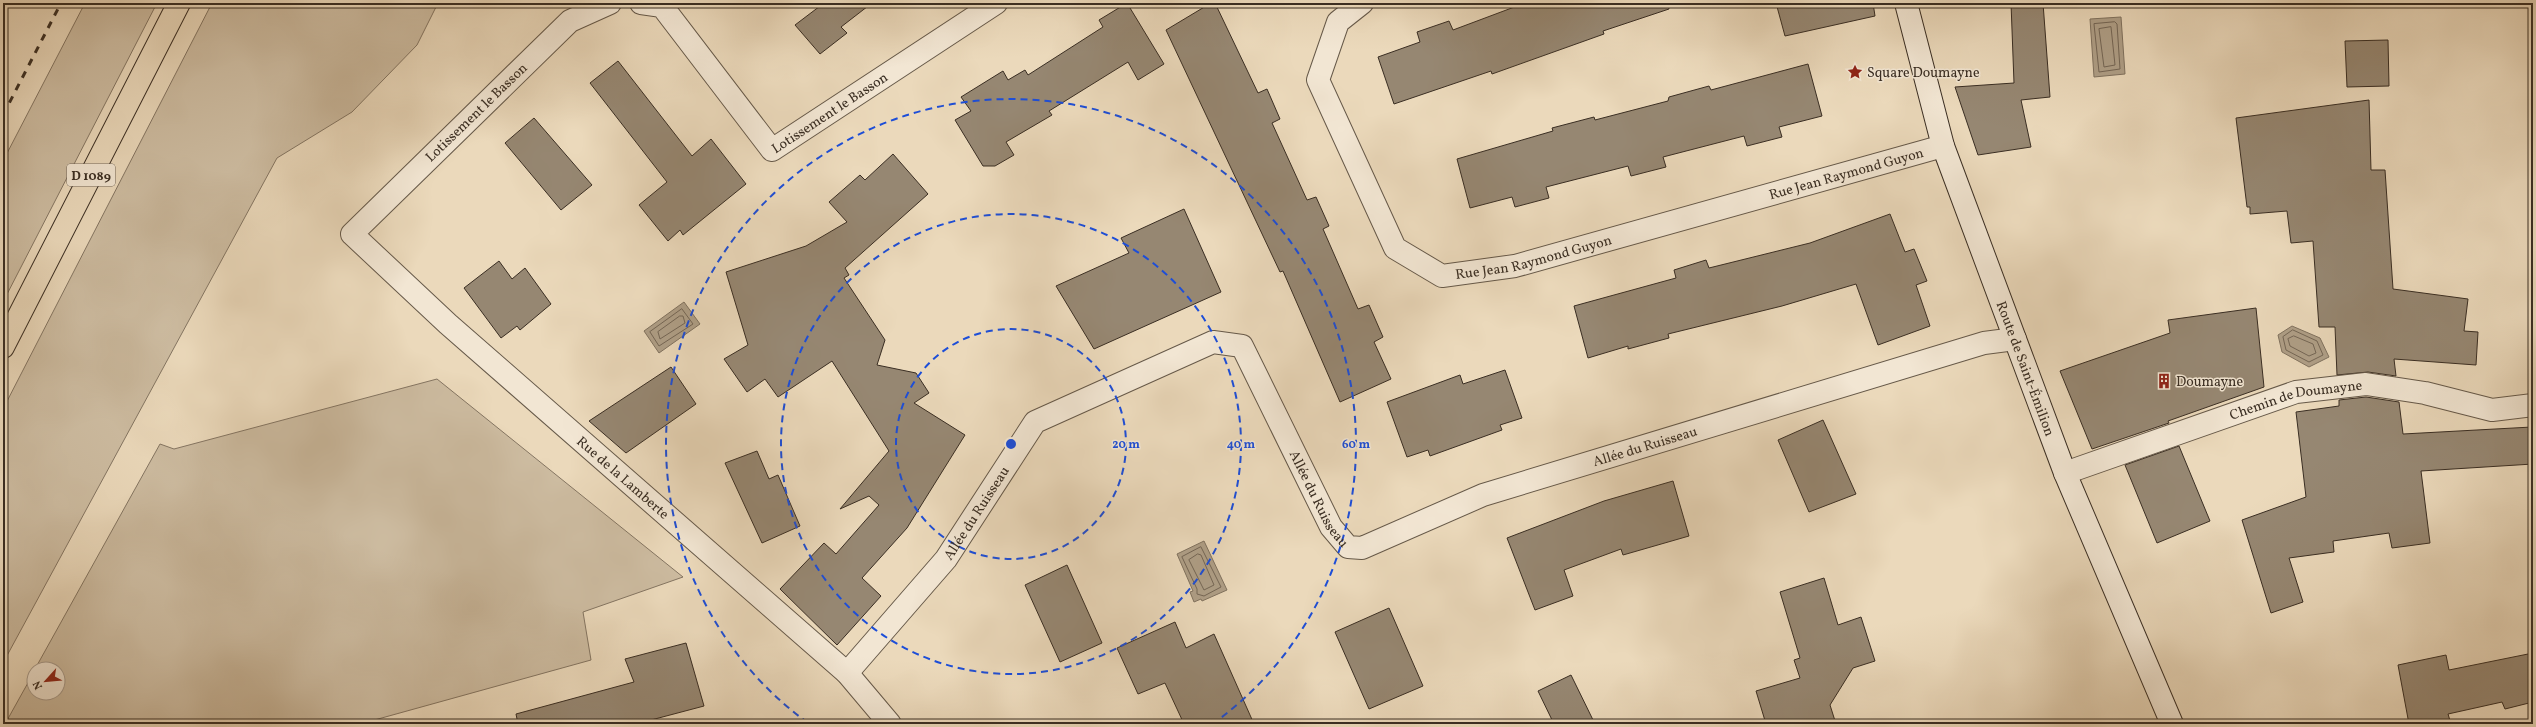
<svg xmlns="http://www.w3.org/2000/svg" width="2536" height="727" viewBox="0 0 2536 727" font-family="Vollkorn,serif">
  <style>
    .green { fill: #cdbca1; stroke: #847562 }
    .water { fill: #af9f87; stroke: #80725f }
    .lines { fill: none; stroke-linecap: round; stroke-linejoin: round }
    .shore { stroke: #746655; stroke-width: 1 }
    .building { fill: #968772; stroke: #3a2e23 }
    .street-casing { stroke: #665949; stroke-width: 24 }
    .secondary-casing { stroke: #3a2e23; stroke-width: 24 }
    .primary-casing { stroke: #3a2e23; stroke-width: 24 }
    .street { stroke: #f2e6d3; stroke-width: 22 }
    .secondary { stroke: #f2e6d3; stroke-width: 22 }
    .primary { stroke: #ebd9bb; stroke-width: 22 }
    .rail { stroke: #3a2e23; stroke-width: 3; stroke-dasharray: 7 7; stroke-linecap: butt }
    .ring { fill: none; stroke: #1d4ed8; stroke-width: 2; stroke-dasharray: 7 5 }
    .labels { text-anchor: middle; stroke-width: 3; stroke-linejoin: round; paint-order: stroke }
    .shield { fill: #f2e6d3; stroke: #716558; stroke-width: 1 }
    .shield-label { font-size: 13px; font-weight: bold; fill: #3a2e23 }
    .poi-label { font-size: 14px; fill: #3a2e23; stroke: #f2e6d3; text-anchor: start }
    .street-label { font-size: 14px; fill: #3a2e23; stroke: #f2e6d3 }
    .centre { fill: #1d4ed8; stroke: #f2e6d3; stroke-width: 2 }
    .ring-label { font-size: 12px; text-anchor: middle; font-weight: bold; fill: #1d4ed8; stroke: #f2e6d3; stroke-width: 3; stroke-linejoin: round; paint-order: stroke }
  </style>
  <rect width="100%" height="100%" fill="#ebd9bb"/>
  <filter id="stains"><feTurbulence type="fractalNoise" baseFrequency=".005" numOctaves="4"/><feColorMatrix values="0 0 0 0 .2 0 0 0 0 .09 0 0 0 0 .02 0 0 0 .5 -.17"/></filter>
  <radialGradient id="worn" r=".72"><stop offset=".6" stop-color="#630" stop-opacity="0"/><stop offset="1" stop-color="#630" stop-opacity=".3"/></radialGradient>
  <g class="green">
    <path d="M85,3h72l-154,299v-141z"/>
    <path d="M212,3h226l-21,42 -65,67 -75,46 -274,505v-254z"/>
    <path d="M437,379l246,198 -100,35 8,48 -231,64h-355l29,-52v21h24v-24h-23l125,-225 14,5z"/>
  </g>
  <g class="water">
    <path d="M2121,17l4,57 -31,3 -4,-58z"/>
    <path d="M684,302l16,22 -41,29 -15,-22z"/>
    <path d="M2292,326l28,12 9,19 -20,10 -27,-15 -4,-17z"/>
    <path d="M1204,541l23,49 -25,11 -1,-2 -7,3 -4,-10 3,-1 -16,-37z"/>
  </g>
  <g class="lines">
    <g class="shore">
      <path d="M2115,22l2,2 3,45 -21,3 -5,-48z"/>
      <path d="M2111,27l4,38 -11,2 -5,-38z"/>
      <path d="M682,309l11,15 -34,22 -9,-14z"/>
      <path d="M680,316h3l2,7 -25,16 -2,-7z"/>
      <path d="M2293,330l24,11 6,14 -14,7 -23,-12 -3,-13z"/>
      <path d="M2294,336l19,8 3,9 -7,3 -19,-10 -2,-7z"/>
      <path d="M1201,547l20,40 -17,9 -7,-2v-5l-15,-32z"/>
      <path d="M1198,554l3,1 13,30 -10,5 -15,-30z"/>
    </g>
  </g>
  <g class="building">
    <path d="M824,3h48l-31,24 6,6 -27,21 -25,-29z"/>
    <path d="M1127,3l37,61 -26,16 -10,-18 -79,49 3,4 -46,27 8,13 -19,11h-12l-28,-46 16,-9 -10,-14 42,-26 5,9 17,-10 3,5 75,-48 -4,-7z"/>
    <path d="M1211,3h4l43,90 9,-4 13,30 -8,4 35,77 9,-3 13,29 -6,3 35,80 11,-4 14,32 -9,5 17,37 -51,23 -57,-131 -3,1 -114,-242z"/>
    <path d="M1525,3h143l1,6 -66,22 1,3 -112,40 -1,-3 -97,33 -16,-47 42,-15 -3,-10 32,-11 4,9z"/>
    <path d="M1776,3h97l2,13 -90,20z"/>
    <path d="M2011,3h32l7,94 -29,3 10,47 -53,8 -23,-68 59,-4z"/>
    <path d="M2388,40l1,46 -42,1 -2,-46z"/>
    <path d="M618,61l74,95 19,-17 35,45 -63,51 -3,-5 -12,11 -29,-36 28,-23 -77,-99z"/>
    <path d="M1808,64l14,52 -43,11 3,10 -35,9 -3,-10 -81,21 3,10 -35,9 -3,-10 -82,21 3,11 -34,9 -3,-10 -42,11 -13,-49 96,-28 -1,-3 42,-11 1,3 73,-19 1,-4 40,-11 2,4z"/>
    <path d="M2369,100l2,70h14l8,119 75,10 -4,32 14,1 -2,33 -82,-6 2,17 -28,-4 -31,3 -2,-48h-16l-6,-86 -22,2 -4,-32 -37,3v-7h-3l-11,-89z"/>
    <path d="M534,118l58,67 -31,25 -56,-67z"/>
    <path d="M893,154l35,40 -83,74 4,7 -5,3 41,62 -8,25 39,8 13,20 -15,10 51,32 -58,93 -45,50 19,18 -44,49 -57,-56 44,-46 12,11 43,-49 -10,-9 -29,13 49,-58 -57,-90 -54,36 -13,-18 -18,13 -23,-33 24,-14 -22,-73 80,-26 41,-24 -18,-20 31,-27 5,5z"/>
    <path d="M1184,209l37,83 -127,57 -38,-63 73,-33 -8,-15z"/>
    <path d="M1890,214l15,38 9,-3 13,32 -11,4 14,41 -52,19 -22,-61 -74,22 -114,28 1,4 -41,11v-3l-40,12 -14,-52 102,-28 -2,-8 32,-10 3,8 101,-25z"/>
    <path d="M499,261l13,18 13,-11 26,36 -31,26 -3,-4 -16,12 -37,-50z"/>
    <path d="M2256,308l8,79 -96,34 1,2 -77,26 -32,-78 110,-38 -2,-13z"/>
    <path d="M671,367l25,37 -70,49 -37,-32z"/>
    <path d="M1505,370l17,48 -22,7 2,5 -72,26 -2,-6 -21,7 -20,-55 73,-27 3,9z"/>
    <path d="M2366,397l33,5 4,32 129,-7 1,37 -112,7 9,72 -38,5 -3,-15 -56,8 1,11 -45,6 14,44 -32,11 -29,-93 64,-23 -10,-85 43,-6v-6z"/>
    <path d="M1823,420l33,74 -47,18 -31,-72z"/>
    <path d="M2179,446l31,75 -53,22 -32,-78z"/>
    <path d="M757,451l12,28 9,-4 22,51 -38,17 -37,-80z"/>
    <path d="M1673,481l16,55 -66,19 -2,-6 -57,21 9,26 -38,14 -28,-72 97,-37z"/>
    <path d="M1067,565l35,78 -42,19 -35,-77z"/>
    <path d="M1824,578l14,47 23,-8 14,44 -22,7 -23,37 6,19h-70l-10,-33 44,-13 -6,-18 6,-2 -20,-66z"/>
    <path d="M1389,608l34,78 -54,23 -34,-77z"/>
    <path d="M1175,622l11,26 28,-14 40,90h-70l-19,-41 -27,11 -21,-46z"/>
    <path d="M686,643l18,63 -68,18h-118l-2,-10 118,-32 -9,-23z"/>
    <path d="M2533,653v49l-28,7 -3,-7 -54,12 3,10h-42l-11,-59 48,-10 3,15z"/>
    <path d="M1571,675l24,49h-41l-16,-33z"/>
  </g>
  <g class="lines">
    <g class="street-casing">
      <g id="street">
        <path id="s1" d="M610,3l-40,18 -218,213 96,90 399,349 43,51"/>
        <path id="s2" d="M641,3l21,3 110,144 224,-147"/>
        <path id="s3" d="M1362,3l-24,19 -20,58 77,168 47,28 73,-10 428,-120"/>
        <path id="s4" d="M2065,473l231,-81 70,-8 59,9 67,17 41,-5"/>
        <path id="s5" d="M847,673l99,-114 89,-137 178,-80 29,4 89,181 17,20 14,1 121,-53 501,-152 31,-4"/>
      </g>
    </g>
    <g class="secondary-casing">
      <g id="secondary">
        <path id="s6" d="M1906,3l37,143 122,327 107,251"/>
      </g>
    </g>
    <g class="primary-casing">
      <path id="primary" d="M3,347l176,-344"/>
    </g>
    <use href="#street" class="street"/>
    <use href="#secondary" class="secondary"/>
    <use href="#primary" class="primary"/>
    <path class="rail" d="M3,115l58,-112"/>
  </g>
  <g class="ring">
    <circle cx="1011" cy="444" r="115"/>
    <circle cx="1011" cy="444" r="230"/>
    <path d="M808 723A345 345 0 1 1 1214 723"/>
  </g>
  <defs>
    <g id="sight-bare" transform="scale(1.2)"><path d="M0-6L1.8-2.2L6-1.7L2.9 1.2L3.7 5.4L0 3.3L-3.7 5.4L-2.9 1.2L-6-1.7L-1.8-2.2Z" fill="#8f2418" stroke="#f2e6d3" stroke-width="2.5" paint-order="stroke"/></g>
    <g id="building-bare" transform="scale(1.2)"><path d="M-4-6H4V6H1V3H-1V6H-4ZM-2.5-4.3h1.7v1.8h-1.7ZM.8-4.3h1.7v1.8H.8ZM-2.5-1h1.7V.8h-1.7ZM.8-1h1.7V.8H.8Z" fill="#8f2418" stroke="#f2e6d3" stroke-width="2.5" paint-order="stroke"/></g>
  </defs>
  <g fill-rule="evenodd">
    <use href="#sight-bare" x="1855" y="72"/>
    <use href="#building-bare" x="2164" y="381"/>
  </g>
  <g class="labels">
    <rect class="shield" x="67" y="164" width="48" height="22" rx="3"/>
    <g class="shield-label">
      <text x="91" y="180">D 1089</text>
    </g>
    <g class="poi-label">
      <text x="1867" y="77">Square Doumayne</text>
      <text x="2176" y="386">Doumayne</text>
    </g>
    <g class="street-label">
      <text dy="5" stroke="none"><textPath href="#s2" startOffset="271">Lotissement le Basson</textPath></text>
      <text transform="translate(476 112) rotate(-44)" y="5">Lotissement le Basson</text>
      <text dy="5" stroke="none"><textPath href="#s3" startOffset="749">Rue Jean Raymond Guyon</textPath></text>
      <text dy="5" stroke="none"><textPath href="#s3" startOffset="425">Rue Jean Raymond Guyon</textPath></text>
      <text dy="5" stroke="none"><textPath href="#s6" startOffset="385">Route de Saint-Émilion</textPath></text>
      <text dy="5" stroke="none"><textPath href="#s4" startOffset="243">Chemin de Doumayne</textPath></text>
      <text dy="5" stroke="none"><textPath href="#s5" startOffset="1082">Allée du Ruisseau</textPath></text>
      <text dy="5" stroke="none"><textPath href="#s1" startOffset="713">Rue de la Lamberte</textPath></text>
      <text dy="5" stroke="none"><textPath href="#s5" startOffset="710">Allée du Ruisseau</textPath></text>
      <text dy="5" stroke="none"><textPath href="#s5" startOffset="206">Allée du Ruisseau</textPath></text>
    </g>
  </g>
  <circle cx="1011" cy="444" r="6" class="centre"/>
  <g class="ring-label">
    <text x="1126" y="448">20 m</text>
    <text x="1241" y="448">40 m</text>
    <text x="1356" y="448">60 m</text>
  </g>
  <rect width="2536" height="727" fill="none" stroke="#ebd9bb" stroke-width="16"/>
  <rect x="4" y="4" width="2528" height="719" fill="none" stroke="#3a2e23" stroke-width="2"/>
  <rect x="8" y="8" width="2520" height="711" fill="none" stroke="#3a2e23"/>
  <g transform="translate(46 681) rotate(243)"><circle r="19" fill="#f2e6d3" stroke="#a89c8d"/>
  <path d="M0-3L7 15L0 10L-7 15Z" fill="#8f2418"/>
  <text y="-6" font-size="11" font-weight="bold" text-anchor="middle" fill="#3a2e23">N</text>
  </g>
  <rect width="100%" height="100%" filter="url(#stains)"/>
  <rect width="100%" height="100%" fill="url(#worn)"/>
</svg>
